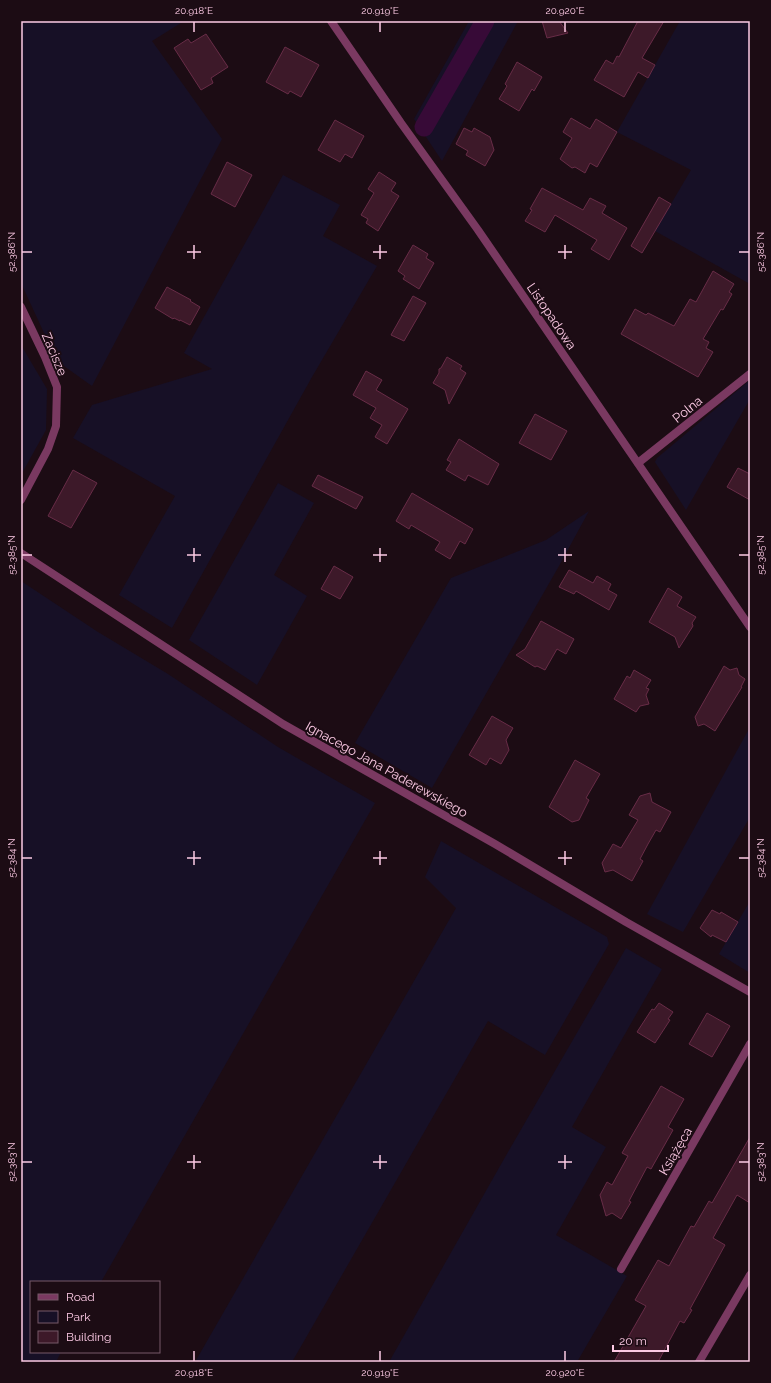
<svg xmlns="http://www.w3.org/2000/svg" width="771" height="1383" viewBox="0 0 771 1383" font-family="Raleway,sans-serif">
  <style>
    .green { fill: #171026 }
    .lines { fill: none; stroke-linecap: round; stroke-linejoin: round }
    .canal { stroke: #370a37; stroke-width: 19 }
    .building { fill: #3d1929; stroke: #682c47 }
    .street { stroke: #7a3961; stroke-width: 8 }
    .ticks { fill: none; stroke: #fdcae5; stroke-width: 1.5 }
    .labels { text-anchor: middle; stroke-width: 4; stroke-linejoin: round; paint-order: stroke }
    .street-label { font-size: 13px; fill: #fdcae5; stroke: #1c0c14 }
    .neatline { fill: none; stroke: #fdcae5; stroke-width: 1.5 }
    .ticks-label { font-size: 10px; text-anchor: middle; fill: #fdcae5 }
  </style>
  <rect width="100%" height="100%" fill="#1c0c14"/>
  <g class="green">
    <path d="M21,21h163l-32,20 70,98 -130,247 -35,-25 -36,-78z"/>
    <path d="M469,21h49l-76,140 -28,-42z"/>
    <path d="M680,21h70v263l-95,-53 36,-61 -74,-38z"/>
    <path d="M283,175l57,30 -17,31 54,30 -65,111 -140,251 -53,-33 56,-99 -102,-58 19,-33 120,-36 -28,-16z"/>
    <path d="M21,345l26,44 -1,41 -25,45z"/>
    <path d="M750,380v19l-64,111 -31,-48 2,-4z"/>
    <path d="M278,483l36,20 -40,72 33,21 -50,89 -68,-45z"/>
    <path d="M589,511l-30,55 -127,222 -77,-45 96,-165 95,-38z"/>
    <path d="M21,581l77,51 70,42 110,73 97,56 -274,479h-70v70h30l-5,10h-35z"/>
    <path d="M750,727v90l-67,115 -36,-18z"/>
    <path d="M441,841l166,96 2,7 -64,111 -57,-34 -196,341h-97l261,-454 -31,-31z"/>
    <path d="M750,901v72l-31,-19z"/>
    <path d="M626,948l36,21 -90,158 34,20 -50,88 71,41 -50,86h-188l115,-203z"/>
  </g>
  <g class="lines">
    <path class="canal" d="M424,127l61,-106"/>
  </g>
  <g class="building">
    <path d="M542,21h17l9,12 -21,5z"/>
    <path d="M638,21h26l-22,37 13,7 -7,13 -10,-6 -14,25 -30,-17 12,-20 7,4 4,-8 2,1z"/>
    <path d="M206,34l22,33 -17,11 2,5 -12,7 -27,-42 14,-9 3,4z"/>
    <path d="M285,47l34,18 -18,32 -11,-6 -2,3 -22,-12z"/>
    <path d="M517,62l25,15 -8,14 -2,-2 -13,22 -20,-12 8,-13 -2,-2z"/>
    <path d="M571,118l19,11 6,-10 21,13 -20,35 -7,-4 -5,10 -10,-6 -3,1 -12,-9 12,-21 -9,-6z"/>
    <path d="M335,120l29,16 -12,22 -7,-4 -5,8 -22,-12z"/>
    <path d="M464,128l8,4 2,-4 16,9 4,13 -9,16 -19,-11 2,-4 -12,-7z"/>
    <path d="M227,162l25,13 -17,32 -24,-13z"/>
    <path d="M379,172l17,11 -5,8 8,5 -21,35 -12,-8 2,-4 -7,-4 13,-22 -6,-4z"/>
    <path d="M542,188l41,22 7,-12 16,8 -4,7 25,15 -18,32 -18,-11 6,-9 -42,-25 -10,17 -20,-11 7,-11 -2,-1z"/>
    <path d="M659,197l12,7 -29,49 -11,-7z"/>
    <path d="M413,245l15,9 -2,4 8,5 -15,26 -16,-10 2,-3 -7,-5z"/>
    <path d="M713,271l21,13 -5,8 3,2 -9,16 -2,-1 -18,30 6,3 -3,6 7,4 -15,25 -77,-43 14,-25 11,6 2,-2 26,13 16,-27 6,3z"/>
    <path d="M167,287l24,13 -1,1 10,6 -10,18 -10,-5v1l-6,-3 -1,1 -18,-11z"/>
    <path d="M413,296l13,7 -22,38 -13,-6z"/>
    <path d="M447,357l15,9 -2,3 6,4 -17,31 -4,-14 -12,-7 6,-10v-4l2,-1z"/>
    <path d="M366,371l16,9 -6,10 32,19 -21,35 -12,-7 7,-12 -12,-7 6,-10 -23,-13z"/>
    <path d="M535,414l32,17 -16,29 -32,-17z"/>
    <path d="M459,439l40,25 -11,21 -20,-10 -3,6 -19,-11 5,-8 -4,-2z"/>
    <path d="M738,468l12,6v26l-23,-13z"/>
    <path d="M73,470l24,13 -26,45 -23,-12z"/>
    <path d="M318,475l45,22 -7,12 -44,-23z"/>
    <path d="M412,493l61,36 -8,15 -5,-3 -10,18 -15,-9 5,-8 -29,-17 -2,4 -13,-8z"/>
    <path d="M334,566l19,11 -13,22 -19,-10z"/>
    <path d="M569,570l24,13 4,-7 14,8 -3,6 9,5 -8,15 -33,-19 -2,3 -15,-7z"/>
    <path d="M668,588l14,9 -5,9 19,11 -4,6 1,3 -14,22 -4,-11 -26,-15z"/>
    <path d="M541,621l33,18 -8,15 -9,-5 -12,21 -8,-4 -2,1 -19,-12 9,-6z"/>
    <path d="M724,666l6,4 7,-2 2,7 6,4 -4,8h1l-27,44 -11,-7 -6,2 -3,-9z"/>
    <path d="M634,670l17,10 -5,8 3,1 -3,6 3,9 -9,2 -4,6 -22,-13 13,-23 3,2z"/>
    <path d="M492,716l21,12 -7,12 3,10 -8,14 -11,-6 -4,7 -17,-10z"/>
    <path d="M575,760l25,14 -14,24 3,2 -10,20 -7,2 -23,-15z"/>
    <path d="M650,793l2,9 19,10 -11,20 -4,-2 -8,14 -8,15 3,2 -11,20 -19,-11 -8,2 -3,-9 11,-19 8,4 17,-28 -9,-5 11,-19z"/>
    <path d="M712,910l8,4 1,-2 17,10 -12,20 -14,-7 -1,2 -11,-9z"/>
    <path d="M659,1003l14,9 -5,7 2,1 -15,23 -18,-11 15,-23 2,1z"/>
    <path d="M707,1013l23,13 -18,31 -23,-13z"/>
    <path d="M661,1086l23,13 -16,28 5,3 -22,39 -4,-2 -18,34 2,1 -10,17 -9,-6 -6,3 -6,-21 7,-13 5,3 16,-29 -6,-3z"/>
    <path d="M750,1137v66l-13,-8 -24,43 12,7 -35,64 2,1 -8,13 -4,-2 -22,41h-44l32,-56 -11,-6 23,-40 11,6 22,-40 3,1 15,-26 3,2z"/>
  </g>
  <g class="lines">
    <g class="street">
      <path d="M331,21l70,102 77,107 272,397"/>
      <path d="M21,307l24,50 12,30 -1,39 -8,23 -27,51"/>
      <path d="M638,463l112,-89"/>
      <path d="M21,553l262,171 212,120 131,78 124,70"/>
      <path d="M621,1269l129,-225"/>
      <path d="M699,1362l51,-87"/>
    </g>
  </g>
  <path class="ticks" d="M194,22v10M380,22v10M565,22v10M194,245v14M380,245v14M565,245v14M22,252h10M187,252h14M373,252h14M558,252h14M739,252h10M194,548v14M380,548v14M565,548v14M22,555h10M187,555h14M373,555h14M558,555h14M739,555h10M194,851v14M380,851v14M565,851v14M22,858h10M187,858h14M373,858h14M558,858h14M739,858h10M194,1155v14M380,1155v14M565,1155v14M22,1162h10M187,1162h14M373,1162h14M558,1162h14M739,1162h10M194,1351v10M380,1351v10M565,1351v10"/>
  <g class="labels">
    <g class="street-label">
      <text transform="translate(552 316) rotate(56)" y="5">Listopadowa</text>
      <text transform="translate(55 354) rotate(67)" y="5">Zacisze</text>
      <text transform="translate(687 409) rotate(-39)" y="5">Polna</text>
      <text transform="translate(387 769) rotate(29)" y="5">Ignacego Jana Paderewskiego</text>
      <text transform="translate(675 1151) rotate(-60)" y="5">Książęca</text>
    </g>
  </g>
  <rect width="771" height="1383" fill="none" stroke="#1c0c14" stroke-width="44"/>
  <rect x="30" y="1281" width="130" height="72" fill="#1c0c14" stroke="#765868"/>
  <rect x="38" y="1294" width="20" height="6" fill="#7a3961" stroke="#765868"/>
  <text x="66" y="1301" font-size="12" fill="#fdcae5">Road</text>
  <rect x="38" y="1311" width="20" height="12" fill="#171026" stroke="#765868"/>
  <text x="66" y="1321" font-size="12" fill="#fdcae5">Park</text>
  <rect x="38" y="1331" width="20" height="12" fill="#3d1929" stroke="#765868"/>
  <text x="66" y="1341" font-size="12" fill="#fdcae5">Building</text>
  <path d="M613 1345v6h55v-6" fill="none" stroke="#fdcae5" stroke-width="2"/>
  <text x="619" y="1345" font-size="12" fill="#fdcae5" stroke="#1c0c14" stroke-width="3" paint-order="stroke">20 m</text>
  <rect x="22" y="22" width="727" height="1339" class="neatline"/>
  <g class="ticks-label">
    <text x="194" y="14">20.918°E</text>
    <text x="380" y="14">20.919°E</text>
    <text x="565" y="14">20.920°E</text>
    <text transform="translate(11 252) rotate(-90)" y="4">52.386°N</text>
    <text transform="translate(760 252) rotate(-90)" y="4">52.386°N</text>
    <text transform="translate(11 555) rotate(-90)" y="4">52.385°N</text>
    <text transform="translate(760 555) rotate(-90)" y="4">52.385°N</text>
    <text transform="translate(11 858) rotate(-90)" y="4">52.384°N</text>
    <text transform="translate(760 858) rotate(-90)" y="4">52.384°N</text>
    <text transform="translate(11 1162) rotate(-90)" y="4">52.383°N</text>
    <text transform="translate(760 1162) rotate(-90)" y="4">52.383°N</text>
    <text x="194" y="1376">20.918°E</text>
    <text x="380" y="1376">20.919°E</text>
    <text x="565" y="1376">20.920°E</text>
  </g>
</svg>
